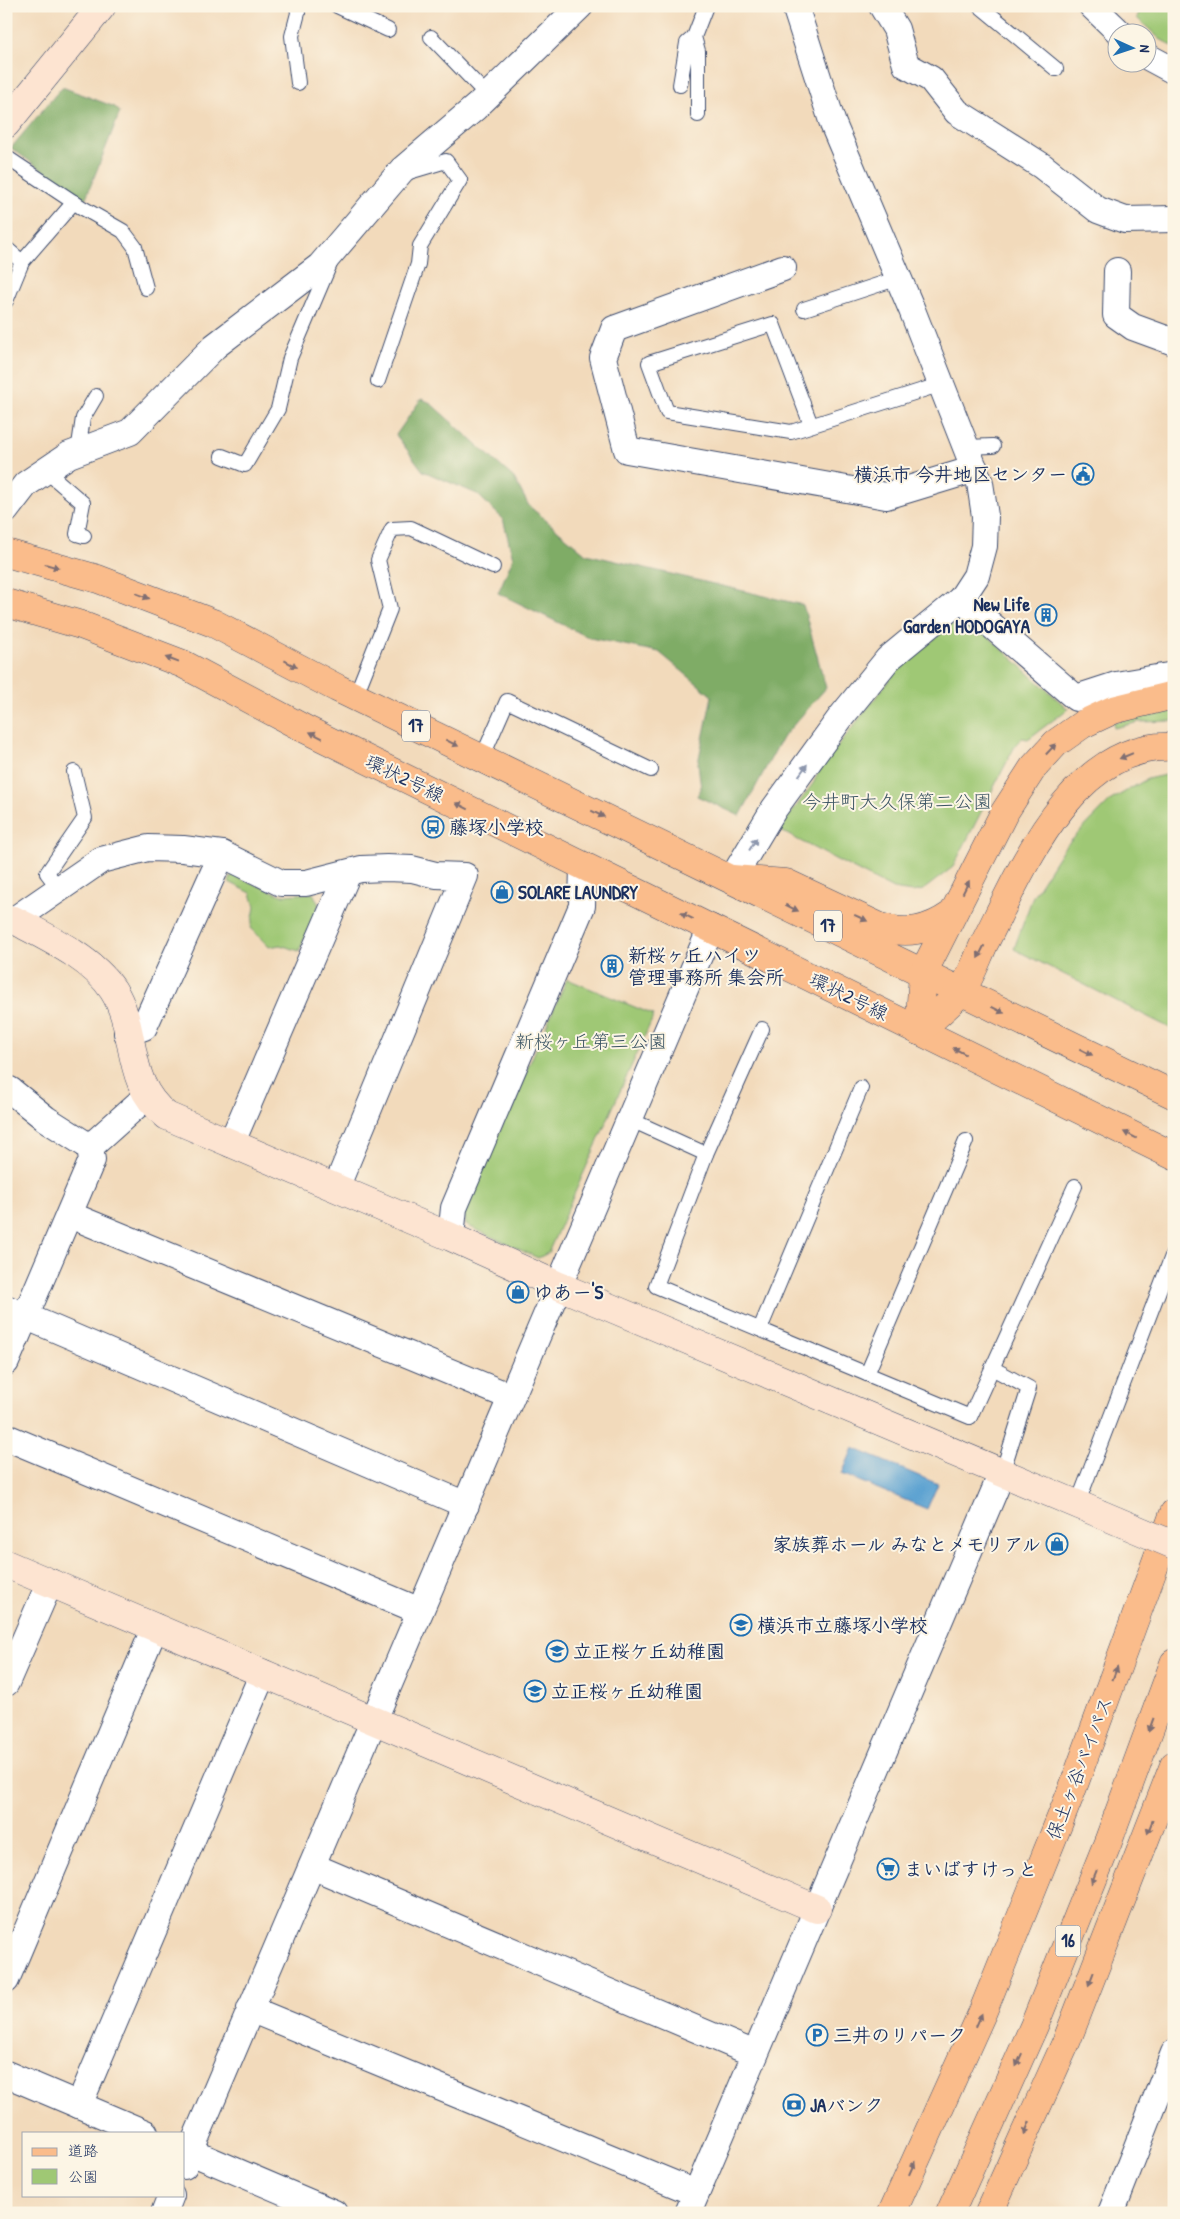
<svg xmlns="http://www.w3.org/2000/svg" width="1180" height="2219" viewBox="0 0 1180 2219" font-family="'Patrick Hand','Klee One',sans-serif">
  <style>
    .green { fill: #9fc874; stroke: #5d7c69 }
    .forest { fill: #7fac66; stroke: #4d6e62 }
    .water { fill: #5ba2d1; stroke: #3b6898 }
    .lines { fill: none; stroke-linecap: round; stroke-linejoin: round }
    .lane-casing { stroke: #3b496c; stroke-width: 16 }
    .street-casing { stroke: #3b496c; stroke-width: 28 }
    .secondary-casing { stroke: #3b496c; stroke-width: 29 }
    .primary-casing { stroke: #3b496c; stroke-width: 29 }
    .highway-casing { stroke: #3b496c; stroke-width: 29 }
    .lane { stroke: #fff; stroke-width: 14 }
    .street { stroke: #fff; stroke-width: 26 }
    .secondary { stroke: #fde4d1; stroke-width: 28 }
    .primary { stroke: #fabc8b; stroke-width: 28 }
    .highway { stroke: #fabc8b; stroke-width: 28 }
    .secondary-bridge-casing { stroke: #3b496c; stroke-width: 29; stroke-linecap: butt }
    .secondary-bridge { stroke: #fde4d1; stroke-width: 28 }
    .oneway { fill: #7f6e72 }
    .oneway2 { fill: #8d97ae }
    .labels { text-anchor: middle; stroke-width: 4; stroke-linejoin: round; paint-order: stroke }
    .shield { fill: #fcf5e5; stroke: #5e6a86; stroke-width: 1 }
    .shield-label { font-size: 18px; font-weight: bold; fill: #1b2f5e }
    .poi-label { font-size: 19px; font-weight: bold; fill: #1b2f5e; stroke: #fcf5e5; text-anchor: start }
    .street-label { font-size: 19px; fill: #1b2f5e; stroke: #fcf5e5 }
    .park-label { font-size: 19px; fill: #3c5564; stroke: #fcf5e5 }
  </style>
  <rect width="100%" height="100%" fill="#fcf5e5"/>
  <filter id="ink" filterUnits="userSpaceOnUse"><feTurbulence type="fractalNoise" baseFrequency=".02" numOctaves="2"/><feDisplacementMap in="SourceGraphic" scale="10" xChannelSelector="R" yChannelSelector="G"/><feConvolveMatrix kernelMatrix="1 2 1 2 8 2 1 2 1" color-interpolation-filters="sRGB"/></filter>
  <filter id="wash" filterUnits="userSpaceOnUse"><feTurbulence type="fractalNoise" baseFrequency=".0096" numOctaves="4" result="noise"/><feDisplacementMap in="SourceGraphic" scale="20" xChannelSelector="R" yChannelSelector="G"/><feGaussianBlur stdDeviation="1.12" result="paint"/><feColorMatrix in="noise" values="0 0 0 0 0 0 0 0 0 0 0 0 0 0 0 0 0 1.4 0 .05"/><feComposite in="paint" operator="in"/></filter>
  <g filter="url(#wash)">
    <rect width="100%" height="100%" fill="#f2dabb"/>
    <g class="green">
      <path d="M1141,6h33v41l-14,-8 -23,-21z"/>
      <path d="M968,618l100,91 -40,30 -6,-1 -6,6 -63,123 -30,23 -11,2 -19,-3 -114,-59 35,-48 4,-10 79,-102 59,-49z"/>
      <path d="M1174,711v10l-35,1 -25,6 -1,-6z"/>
      <path d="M1174,773v257l-160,-81 19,-53 30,-47 48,-49 36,-21z"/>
      <path d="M232,875l50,20 31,-2 6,12 -20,46 -19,-6 -11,2 -18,-19 4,-21 -4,-14 -22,-11z"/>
      <path d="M567,979l87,36 -106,238 -10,5 -72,-33 -2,-13z"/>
    </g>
    <g class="forest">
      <path d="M62,87l53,20 5,5 -35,88 -74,-52z"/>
      <path d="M421,399l8,3 85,76 15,28 57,48 217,51 23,83 -44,50 -42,78 -43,-20 4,-7 -3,-26 14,-67 -53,-44 -69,-14 -92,-45 15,-35 -10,-39 -26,-25 -54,-23 -27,-36z"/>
    </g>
    <path class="water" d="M853,1448l85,36 -11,25 -85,-35z"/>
  </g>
  <g filter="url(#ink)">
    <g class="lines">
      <g class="lane-casing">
        <g id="lane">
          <path d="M297,6l1,7 -6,23 6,47"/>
          <path d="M337,6l51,24"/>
          <path d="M980,6l76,63"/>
          <path d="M431,37l57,59"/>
          <path d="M680,85l7,-42 7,-6"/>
          <path d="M698,115v-64l-4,-14 12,-31"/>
          <path d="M6,157l75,50 42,24 12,16 11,41"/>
          <path d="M6,248l16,14 -16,39"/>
          <path d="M22,262l52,-60"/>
          <path d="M804,309l95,-31"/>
          <path d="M378,381l40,-117 2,-18 40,-66 -14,-19 -37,11"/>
          <path d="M811,425l-38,-101 -124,39 18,49 124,20 132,-42 19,-6"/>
          <path d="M966,447l27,-1"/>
          <path d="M78,452l5,-34 13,-22"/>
          <path d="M222,456l23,9 33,-56 12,-51 40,-94"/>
          <path d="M46,471l37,32 -6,31 7,2"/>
          <path d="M355,697l35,-88 -12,-49 14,-31 19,-1 82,39"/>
          <path d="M482,758l25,-57 144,69"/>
          <path d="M59,889l-12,-16 38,-55 -11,-46"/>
          <path d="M762,1029l-56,125 -50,132 314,131 105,-231"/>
          <path d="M629,1119l77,35"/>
          <path d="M760,1329l101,-241"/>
          <path d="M992,1368l37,20 -27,85"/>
          <path d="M867,1374l99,-233"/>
          <path d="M1077,1505l97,-254"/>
        </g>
      </g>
      <g class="street-casing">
        <g id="street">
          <path d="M882,6l14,23 10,36 25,14 26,33 85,54 56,44 27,10 49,-1"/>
          <path d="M1092,6l27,26"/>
          <path d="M1148,57l26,14"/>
          <path d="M783,268l-169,61 -11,29 24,92 259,46 89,-27"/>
          <path d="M1117,271l-1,44 17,12 41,15"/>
          <path d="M6,510l20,-26 43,-29 61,-23 85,-86 105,-80 82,-96 74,-63 104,-101"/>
          <path d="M961,599l115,99 40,-13 58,-10"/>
          <path d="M732,879l42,-70 67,-92 47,-58 73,-60 15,-23 8,-30 1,-30 -5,-33 -68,-173 -79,-186 -38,-118"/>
          <path d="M14,920l87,-60 47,-12 35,1 39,5 59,29h25l55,-14 26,-1 25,1 24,6 29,1 -129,312"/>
          <path d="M127,1033l17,-6 78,-173"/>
          <path d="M6,1091l4,-1 36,29 44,28 2,13 -86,202"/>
          <path d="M231,1144l117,-271"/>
          <path d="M90,1147l57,-51"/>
          <path d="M70,1215l441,182"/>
          <path d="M451,1237l3,-29 128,-302 1,-40"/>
          <path d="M6,1308l460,197"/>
          <path d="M6,1437l414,174"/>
          <path d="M6,1683l44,-101"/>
          <path d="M312,1866l443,188"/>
          <path d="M6,1980l149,-353"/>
          <path d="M250,2009l446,184"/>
          <path d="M6,2074l139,59"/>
          <path d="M79,2105l184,-432"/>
          <path d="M184,2149l150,64"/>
          <path d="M184,2166l527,-1238"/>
          <path d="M164,2213l7,-18"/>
          <path d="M688,2213l314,-740"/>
          <path d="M1111,2213l63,-160"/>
        </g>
      </g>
      <g class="secondary-casing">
        <g id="secondary">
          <path d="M6,124l96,-118"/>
          <path d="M6,920h8c32,17 78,38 99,70 26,41 10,92 54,126l284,121 108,49 539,227"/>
          <path d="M6,1564l811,345"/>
        </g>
      </g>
      <g class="primary-casing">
        <g id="primary">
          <path d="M6,553l92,26 115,44 124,65 837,407"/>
          <path d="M6,603l75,22 102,39 122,65 869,427"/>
        </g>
      </g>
      <g class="highway-casing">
        <g id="highway">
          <path d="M732,879l54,4 94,44c27,8 48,4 71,-12"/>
          <path d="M919,1031l4,-58 81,-160 29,-45 23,-25 27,-19 30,-14 61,-15"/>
          <path d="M919,1031c13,-13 30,-25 41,-39 11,-14 17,-33 24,-48 37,-73 89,-203 190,-197"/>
          <path d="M892,2213l91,-202 89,-221 102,-277"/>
          <path d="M950,2213l84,-187 74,-184 66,-179"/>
          <path d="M989,2213l78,-173 107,-275"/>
        </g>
      </g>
      <use href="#lane" class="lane"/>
      <use href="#street" class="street"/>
      <use href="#secondary" class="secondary"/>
      <use href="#primary" class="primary"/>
      <use href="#highway" class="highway"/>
      <g class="secondary-bridge-casing">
        <path id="secondary-bridge" d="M1098,1513l76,32"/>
      </g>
      <use href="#secondary-bridge" class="secondary-bridge"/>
    </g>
    <defs><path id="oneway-solid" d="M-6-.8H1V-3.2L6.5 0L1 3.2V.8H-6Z" transform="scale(1.25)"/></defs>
    <g class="oneway">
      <use href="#oneway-solid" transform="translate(52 566) rotate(16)"/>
      <use href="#oneway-solid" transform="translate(143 596) rotate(21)"/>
      <use href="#oneway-solid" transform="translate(172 660) rotate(-159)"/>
      <use href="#oneway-solid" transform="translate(291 664) rotate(28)"/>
      <use href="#oneway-solid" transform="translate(316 735) rotate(-154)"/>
      <use href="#oneway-solid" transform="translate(452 743) rotate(26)"/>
      <use href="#oneway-solid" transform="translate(1051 749) rotate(-47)"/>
      <use href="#oneway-solid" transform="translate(1126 756) rotate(158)"/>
      <use href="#oneway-solid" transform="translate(462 806) rotate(-154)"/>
      <use href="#oneway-solid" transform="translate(598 814) rotate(26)"/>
      <use href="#oneway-solid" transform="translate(966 887) rotate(-63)"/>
      <use href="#oneway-solid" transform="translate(792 908) rotate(26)"/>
      <use href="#oneway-solid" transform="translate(687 916) rotate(-154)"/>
      <use href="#oneway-solid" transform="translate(861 918) rotate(25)"/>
      <use href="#oneway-solid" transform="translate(981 952) rotate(117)"/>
      <use href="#oneway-solid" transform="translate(998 1010) rotate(26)"/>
      <use href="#oneway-solid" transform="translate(959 1051) rotate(-153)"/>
      <use href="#oneway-solid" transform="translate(1086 1052) rotate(26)"/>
      <use href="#oneway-solid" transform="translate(1130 1135) rotate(-154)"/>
      <use href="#oneway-solid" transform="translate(1115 1673) rotate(-70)"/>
      <use href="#oneway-solid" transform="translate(1151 1725) rotate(110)"/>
      <use href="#oneway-solid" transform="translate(1150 1827) rotate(111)"/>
      <use href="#oneway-solid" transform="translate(1094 1877) rotate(112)"/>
      <use href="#oneway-solid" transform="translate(1091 1979) rotate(111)"/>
      <use href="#oneway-solid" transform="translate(979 2020) rotate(-66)"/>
      <use href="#oneway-solid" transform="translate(1019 2060) rotate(114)"/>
      <use href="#oneway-solid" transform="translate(1027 2128) rotate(114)"/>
      <use href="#oneway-solid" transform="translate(912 2168) rotate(-66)"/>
    </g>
    <g class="oneway2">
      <use href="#oneway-solid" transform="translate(803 770) rotate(-54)"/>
      <use href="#oneway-solid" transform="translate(753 844) rotate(-59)"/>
    </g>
  </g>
  <defs>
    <g id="civic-ring" transform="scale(1.125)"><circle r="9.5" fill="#fcf5e5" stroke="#1f6fb2" stroke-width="1.5"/><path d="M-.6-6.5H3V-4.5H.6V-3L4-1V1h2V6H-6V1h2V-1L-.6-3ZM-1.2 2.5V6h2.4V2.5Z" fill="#1f6fb2"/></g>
    <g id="building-ring" transform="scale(1.125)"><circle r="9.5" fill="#fcf5e5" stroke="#1f6fb2" stroke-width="1.5"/><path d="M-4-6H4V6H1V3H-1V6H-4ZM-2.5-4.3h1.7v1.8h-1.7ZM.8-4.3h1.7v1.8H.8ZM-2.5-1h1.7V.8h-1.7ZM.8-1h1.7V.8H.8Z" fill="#1f6fb2"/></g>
    <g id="bus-ring" transform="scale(1.125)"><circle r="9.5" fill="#fcf5e5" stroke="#1f6fb2" stroke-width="1.5"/><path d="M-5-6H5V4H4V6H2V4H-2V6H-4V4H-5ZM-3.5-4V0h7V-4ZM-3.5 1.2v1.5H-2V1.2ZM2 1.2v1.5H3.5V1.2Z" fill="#1f6fb2"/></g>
    <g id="shop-ring" transform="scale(1.125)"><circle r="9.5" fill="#fcf5e5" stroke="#1f6fb2" stroke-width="1.5"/><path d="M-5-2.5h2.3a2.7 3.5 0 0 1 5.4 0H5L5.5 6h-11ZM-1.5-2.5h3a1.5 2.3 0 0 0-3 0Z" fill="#1f6fb2"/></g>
    <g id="school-ring" transform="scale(1.125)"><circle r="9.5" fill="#fcf5e5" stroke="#1f6fb2" stroke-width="1.5"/><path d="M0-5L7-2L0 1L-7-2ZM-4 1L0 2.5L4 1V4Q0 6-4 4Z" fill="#1f6fb2"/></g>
    <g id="supermarket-ring" transform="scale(1.125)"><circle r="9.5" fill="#fcf5e5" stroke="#1f6fb2" stroke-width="1.5"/><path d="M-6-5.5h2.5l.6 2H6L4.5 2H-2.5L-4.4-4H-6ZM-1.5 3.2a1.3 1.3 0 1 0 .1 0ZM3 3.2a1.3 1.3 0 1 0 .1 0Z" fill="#1f6fb2"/></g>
    <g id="parking-ring" transform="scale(1.125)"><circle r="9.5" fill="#fcf5e5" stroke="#1f6fb2" stroke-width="1.5"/><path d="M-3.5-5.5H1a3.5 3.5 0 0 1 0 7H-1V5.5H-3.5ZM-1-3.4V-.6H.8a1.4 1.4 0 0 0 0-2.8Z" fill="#1f6fb2"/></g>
    <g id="bank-ring" transform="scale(1.125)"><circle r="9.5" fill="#fcf5e5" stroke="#1f6fb2" stroke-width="1.5"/><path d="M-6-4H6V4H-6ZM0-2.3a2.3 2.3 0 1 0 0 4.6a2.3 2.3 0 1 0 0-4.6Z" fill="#1f6fb2"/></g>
  </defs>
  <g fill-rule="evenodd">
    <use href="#civic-ring" x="1083" y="474"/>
    <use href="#building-ring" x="1046" y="615"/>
    <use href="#bus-ring" x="433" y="827"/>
    <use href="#shop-ring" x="502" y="892"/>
    <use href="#building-ring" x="612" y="966"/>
    <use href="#shop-ring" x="518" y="1292"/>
    <use href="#shop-ring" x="1057" y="1544"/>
    <use href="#school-ring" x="741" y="1625"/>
    <use href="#school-ring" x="557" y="1651"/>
    <use href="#school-ring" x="535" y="1691"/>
    <use href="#supermarket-ring" x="888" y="1869"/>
    <use href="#parking-ring" x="817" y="2035"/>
    <use href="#bank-ring" x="794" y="2105"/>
  </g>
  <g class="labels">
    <g class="shield">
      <rect x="402" y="710.5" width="28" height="31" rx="4"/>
      <rect x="814" y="910.5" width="28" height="31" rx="4"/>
      <rect x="1055.5" y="1925.5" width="25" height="31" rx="4"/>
    </g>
    <g class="shield-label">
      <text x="416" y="732">17</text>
      <text x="828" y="932">17</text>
      <text x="1068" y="1947">16</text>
    </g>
    <g class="poi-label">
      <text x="1067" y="481" text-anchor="end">横浜市 今井地区センター</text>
      <text x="1030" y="611" text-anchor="end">New Life<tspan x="1030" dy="22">Garden HODOGAYA</tspan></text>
      <text x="449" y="834">藤塚小学校</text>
      <text x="518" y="899">SOLARE LAUNDRY</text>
      <text x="628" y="962">新桜ヶ丘ハイツ<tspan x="628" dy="22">管理事務所 集会所</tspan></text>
      <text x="534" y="1299">ゆあー'S</text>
      <text x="1041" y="1551" text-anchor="end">家族葬ホール みなとメモリアル</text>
      <text x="757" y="1632">横浜市立藤塚小学校</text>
      <text x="573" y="1658">立正桜ケ丘幼稚園</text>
      <text x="551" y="1698">立正桜ヶ丘幼稚園</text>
      <text x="904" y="1876">まいばすけっと</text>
      <text x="833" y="2042">三井のリパーク</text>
      <text x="810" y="2112">JAバンク</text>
    </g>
    <g class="street-label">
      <text transform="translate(405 778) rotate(26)" y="7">環状2号線</text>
      <text transform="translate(849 996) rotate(26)" y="7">環状2号線</text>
      <text transform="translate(1079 1768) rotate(-69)" y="7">保土ヶ谷バイパス</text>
    </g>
    <g class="park-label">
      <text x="897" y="808">今井町大久保第二公園</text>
      <text x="591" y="1048">新桜ヶ丘第三公園</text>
    </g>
  </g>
  <rect width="1180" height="2219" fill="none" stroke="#fcf5e5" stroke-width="25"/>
  <rect x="22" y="2132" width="162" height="65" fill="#fcf5e5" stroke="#a2a6af"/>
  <rect x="32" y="2148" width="25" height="8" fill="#fabc8b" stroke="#a2a6af"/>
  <text x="68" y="2156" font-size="15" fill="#1b2f5e">道路</text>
  <rect x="32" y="2169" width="25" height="15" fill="#9fc874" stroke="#a2a6af"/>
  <text x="68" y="2182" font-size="15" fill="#1b2f5e">公園</text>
  <g transform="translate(1132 48) rotate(93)"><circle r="24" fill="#fcf5e5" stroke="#a2a6af"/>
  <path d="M0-4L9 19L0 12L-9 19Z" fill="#1f6fb2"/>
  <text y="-8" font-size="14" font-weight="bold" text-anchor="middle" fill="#1b2f5e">N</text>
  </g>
</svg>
